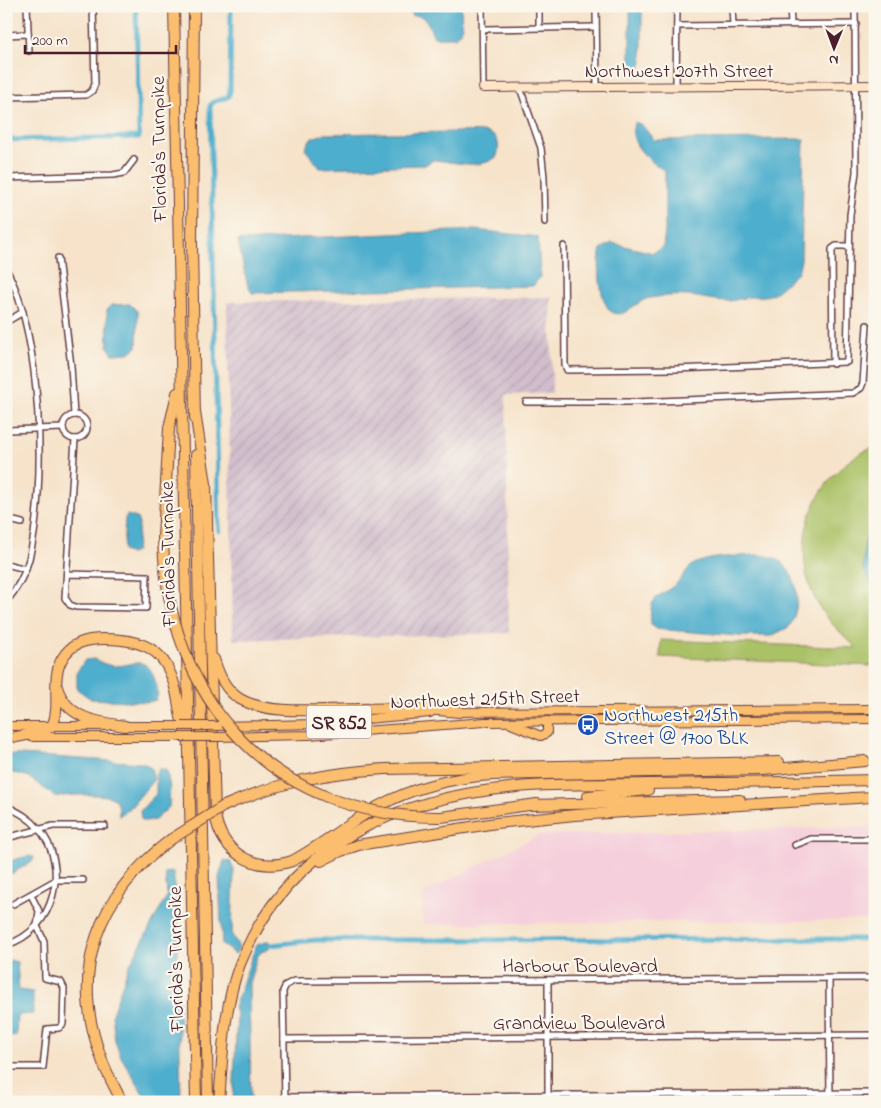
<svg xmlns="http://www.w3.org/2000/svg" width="881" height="1108" viewBox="0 0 881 1108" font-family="'Indie Flower',sans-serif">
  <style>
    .built { fill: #f5cfdc }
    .industrial { fill: url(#industrial-furrows) }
    .green { fill: #aac166; stroke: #7a7048 }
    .water { fill: #4eaecd; stroke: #4c667c }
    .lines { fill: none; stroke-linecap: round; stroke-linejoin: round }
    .canal { stroke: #4eaecd; stroke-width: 5 }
    .street-casing { stroke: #643c43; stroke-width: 8 }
    .secondary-casing { stroke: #643c43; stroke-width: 10 }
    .primary-casing { stroke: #643c43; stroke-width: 10 }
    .highway-casing { stroke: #643c43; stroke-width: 12 }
    .street { stroke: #fff; stroke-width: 5 }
    .secondary { stroke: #fde5c5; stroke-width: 8 }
    .primary { stroke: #fbbd6e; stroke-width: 8 }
    .highway { stroke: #fbbd6e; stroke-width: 10 }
    .primary-bridge-casing { stroke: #643c43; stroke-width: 10; stroke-linecap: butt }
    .highway-bridge-casing { stroke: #643c43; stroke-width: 12; stroke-linecap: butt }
    .primary-bridge { stroke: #fbbd6e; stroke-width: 8 }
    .highway-bridge { stroke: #fbbd6e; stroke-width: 10 }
    .labels { text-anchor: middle; stroke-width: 4.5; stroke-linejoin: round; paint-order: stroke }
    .shield { fill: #fbf7ec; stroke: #7f6065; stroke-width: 1 }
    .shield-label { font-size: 19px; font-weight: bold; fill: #4a1f2b }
    .street-label { font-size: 20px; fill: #4a1f2b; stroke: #fbf7ec }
    .transit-label { font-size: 20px; fill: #164399; stroke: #fbf7ec; text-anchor: start }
  </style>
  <defs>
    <pattern id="industrial-furrows" width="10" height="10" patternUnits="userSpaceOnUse" patternTransform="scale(1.25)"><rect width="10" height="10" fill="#d1bdcc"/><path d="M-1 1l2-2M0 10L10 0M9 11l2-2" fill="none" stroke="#b5a2af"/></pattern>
  </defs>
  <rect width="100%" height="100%" fill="#fbf7ec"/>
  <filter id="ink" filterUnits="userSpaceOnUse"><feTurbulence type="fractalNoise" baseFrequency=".02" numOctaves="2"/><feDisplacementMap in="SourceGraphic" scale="10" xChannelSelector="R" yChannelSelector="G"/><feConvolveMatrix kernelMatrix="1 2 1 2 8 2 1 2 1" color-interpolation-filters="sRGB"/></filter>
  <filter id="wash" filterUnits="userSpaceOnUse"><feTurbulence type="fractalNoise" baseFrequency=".0096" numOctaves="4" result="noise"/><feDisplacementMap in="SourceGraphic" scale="20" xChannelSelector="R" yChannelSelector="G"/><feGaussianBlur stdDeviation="1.12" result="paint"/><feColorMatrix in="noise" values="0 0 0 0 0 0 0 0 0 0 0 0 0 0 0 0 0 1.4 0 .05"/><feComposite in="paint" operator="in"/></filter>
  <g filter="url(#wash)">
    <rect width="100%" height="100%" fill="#f6e3ca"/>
    <path class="built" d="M875,827v93l-452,4v-31l116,-58z"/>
    <path class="industrial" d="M551,297l1,96 -46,2 3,238 -276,7 -6,-338z"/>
    <path class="green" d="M875,448v218l-215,-9 1,-17 195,8c-17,-18 -35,-32 -44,-56 -18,-45 -4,-94 30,-125 9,-8 21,-17 33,-19z"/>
    <g class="water">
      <path d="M410,6h51l1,23 -7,8h-21c-5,-10 -7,-24 -22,-21z"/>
      <path d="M630,6h12v56l-4,13h-5l-3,-10z"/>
      <path d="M635,122l7,3 12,15 150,-1 -3,121 -3,12c-6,5 -19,19 -26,22 -6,3 -15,2 -22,3 -8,1 -16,4 -23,4 -13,0 -25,-4 -38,-5 -12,-1 -27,0 -39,2 -14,2 -24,20 -36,15 -15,-5 -17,-52 -13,-64l11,-6 41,10 10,-6 2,-15v-61c-14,-9 -40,-28 -30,-49z"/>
      <path d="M454,132c19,0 52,-6 43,24 -15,15 -45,5 -64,4l-8,5 -105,3 -15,-19 6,-11 14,-4z"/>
      <path d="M475,230l63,7 2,40 -7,9 -281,7 -5,-10 -9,-42z"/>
      <path d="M130,304l8,8 -1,35 -8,6 -16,1 -5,-7 -1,-38 4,-4z"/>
      <path d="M127,515l10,3 2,6 -3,27 -5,3 -8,-3 2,-33z"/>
      <path d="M875,522v68l-12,-22 2,-28z"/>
      <path d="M758,555c8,1 17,2 23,7 19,15 20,47 8,65l-18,9h-32l-82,-7 -6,-4c-3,-31 8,-26 26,-42 5,-5 8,-11 13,-16 12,-11 51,-11 68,-12z"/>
      <path d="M94,659c6,3 12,6 19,7 19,1 33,-14 42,14 2,7 4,13 1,20l-8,2 -57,-3 -14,-10v-17l8,-12z"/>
      <path d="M6,754l137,9 8,5 3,11 -23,28 -12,9c0,-5 0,-12 -3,-16 -8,-8 -49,-5 -60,-3l-29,-21 -18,-4 -3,-4z"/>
      <path d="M160,768l7,3 3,17 -1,19 -14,13 -11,1 -3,-2 -1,-8 16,-17v-21z"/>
      <path d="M28,856l6,1 -1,4 -27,16v-15z"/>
      <path d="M224,861h6l4,9 -2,65 7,12 -3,7 -14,-9 -3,-68z"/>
      <path d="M173,872l4,32 4,198h-33l-28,-47 -5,-14 -3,-27 16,-46 39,-72 -2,-23z"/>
      <path d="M269,941v8l-8,3 -4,5 -8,26 2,119h-18l4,-87 -3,-7 22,-63z"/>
      <path d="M10,960l7,2 2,28 14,2v22l-16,1 -1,21 -10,2v-41c8,-11 -3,-26 4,-37z"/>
    </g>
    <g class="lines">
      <g class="canal">
        <path d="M6,140l133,-3 -3,-131"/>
        <path d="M219,531l-9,-425 3,-4 15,-5 2,-6 1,-85"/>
        <path d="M262,946l53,-6 560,-1"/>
      </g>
    </g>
  </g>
  <g filter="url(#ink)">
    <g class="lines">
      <g class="street-casing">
        <g id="street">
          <path d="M27,6l2,45"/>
          <path d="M482,6l1,82"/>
          <path d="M539,6v22"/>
          <path d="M596,6l1,80"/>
          <path d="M732,6l1,19"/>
          <path d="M790,6l1,18"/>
          <path d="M677,26l179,-2"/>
          <path d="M483,29l113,-2"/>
          <path d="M6,35l22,-1"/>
          <path d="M676,86l1,-80"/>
          <path d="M520,88l21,60 3,29 1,45"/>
          <path d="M6,97l80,-2 6,-4 3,-7 -2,-78"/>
          <path d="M6,178l107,-3 11,-2 10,-13"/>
          <path d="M6,222v7"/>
          <path d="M564,246l1,119 2,5 108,-1 172,-7 3,-147 6,-43 -1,-166"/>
          <path d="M58,258l13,108 3,49"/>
          <path d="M6,269c36,63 41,219 23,290 -4,16 -12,30 -23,43"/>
          <path d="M6,322l17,-10"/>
          <path d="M833,364l-1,-115 4,-3h13"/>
          <path d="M526,402h109l218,-9 8,-5 2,-5 4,-58"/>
          <circle cx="75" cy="427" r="12"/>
          <path d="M6,422v77"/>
          <path d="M7,430l56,-2"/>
          <path d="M6,519l16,4"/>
          <path d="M6,564l20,5"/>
          <path d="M67,574l80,2 -1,32 -70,-1 -6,-2 -5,-7 10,-159"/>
          <path d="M6,806c12,6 23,11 32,22 33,37 17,103 -32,117"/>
          <path d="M6,838l47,-12h52"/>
          <path d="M795,845l16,-6h64"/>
          <path d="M13,904l43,-24h27"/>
          <path d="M829,978l1,124"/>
          <path d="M548,980v122"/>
          <path d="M284,1039l591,-4"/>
          <path d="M6,1067h37l4,-38 12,-1 4,-4 1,-36 -3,-6 -16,-4 -1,-37 -7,-15 2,-15 -8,-16"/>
          <path d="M285,1097l590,-4"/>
          <path d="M6,1101l56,1"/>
          <path d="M285,1102l-2,-111 3,-6 8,-4 581,-3"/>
        </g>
      </g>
      <g class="secondary-casing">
        <path id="secondary" d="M483,88l392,-3"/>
      </g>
      <g class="primary-casing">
        <g id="primary">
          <path d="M454,712l421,-3"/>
          <path d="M511,724l30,12 6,-3v-12"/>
          <path d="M6,726h101"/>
          <path d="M121,726h45"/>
          <path d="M218,726l98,-2 114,-11"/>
          <path d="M33,737h133"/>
          <path d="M218,737l91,-2 176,-13 390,-3"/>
        </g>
      </g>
      <g class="highway-casing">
        <g id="highway">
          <path d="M174,6l22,1096"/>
          <path d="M194,6l-2,238 3,174"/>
          <path d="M195,412l11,72 9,330c6,39 40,59 77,47 30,-16 56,-38 85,-54 34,-19 75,-29 114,-32l272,-5 102,-9"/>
          <path d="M196,455l12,647"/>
          <path d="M163,537l6,-109 8,-35"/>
          <path d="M214,659c5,16 11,31 26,40 30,17 82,10 117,10 34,-1 68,-1 102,3"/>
          <path d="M57,687c10,32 40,35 68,39"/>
          <path d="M16,737l26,-5 10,-6c10,-20 -2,-46 10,-67 9,-16 24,-20 42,-20 47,0 66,15 74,62 2,11 3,20 7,30"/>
          <path d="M588,796l60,-6"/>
          <path d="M852,798l23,-1"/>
          <path d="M531,805l209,-5"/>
          <path d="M224,806c54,-24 102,-33 160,-37l395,-7"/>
          <path d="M441,817l96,-13"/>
          <path d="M321,861l20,-10 17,-6 138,-22 79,-8 282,-17"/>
          <path d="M122,1102c-7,-15 -16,-29 -21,-45 -33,-88 -2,-162 69,-217"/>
          <path d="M219,1102c4,-47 4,-94 21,-138 48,-120 157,-167 278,-177 42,-4 85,-2 127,-3 77,-1 153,-2 230,-4"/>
        </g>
      </g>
      <use href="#street" class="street"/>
      <use href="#secondary" class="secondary"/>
      <use href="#primary" class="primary"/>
      <use href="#highway" class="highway"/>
      <g class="primary-bridge-casing">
        <g id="primary-bridge">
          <path d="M166,726h52"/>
          <path d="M166,737h52"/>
        </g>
      </g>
      <g class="highway-bridge-casing">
        <g id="highway-bridge">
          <path d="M163,537c3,163 110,282 278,280"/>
          <path d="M170,840l54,-34"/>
        </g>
      </g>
      <use href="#primary-bridge" class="primary-bridge"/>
      <use href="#highway-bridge" class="highway-bridge"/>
    </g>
  </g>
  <defs>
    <g id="bus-disc" transform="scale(1.125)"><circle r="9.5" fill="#1a4fb4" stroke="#fbf7ec"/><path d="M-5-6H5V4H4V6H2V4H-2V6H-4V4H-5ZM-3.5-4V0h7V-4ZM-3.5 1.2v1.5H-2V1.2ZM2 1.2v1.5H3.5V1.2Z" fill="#fff"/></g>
  </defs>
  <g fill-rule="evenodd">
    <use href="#bus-disc" x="588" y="725"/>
  </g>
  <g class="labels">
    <rect class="shield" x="306.5" y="705.5" width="65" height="33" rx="4"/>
    <g class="shield-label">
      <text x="339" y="729">SR 852</text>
    </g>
    <g class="street-label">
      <text x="679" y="77">Northwest 207th Street</text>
      <text transform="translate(158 149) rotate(-91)" y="7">Florida's Turnpike</text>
      <text transform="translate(167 554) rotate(-91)" y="7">Florida's Turnpike</text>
      <text transform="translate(485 698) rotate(-2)" y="7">Northwest 215th Street</text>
      <text transform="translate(175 959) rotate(-91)" y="7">Florida's Turnpike</text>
      <text x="580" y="972">Harbour Boulevard</text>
      <text x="579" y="1029">Grandview Boulevard</text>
    </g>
    <g class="transit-label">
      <text x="604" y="721">Northwest 215th<tspan x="604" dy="23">Street @ 1700 BLK</tspan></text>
    </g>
  </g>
  <rect width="881" height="1108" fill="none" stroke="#fbf7ec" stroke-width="25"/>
  <g transform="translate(834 48) rotate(181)" stroke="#fbf7ec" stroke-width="4" paint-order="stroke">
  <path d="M0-4L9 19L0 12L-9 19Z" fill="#4a1f2b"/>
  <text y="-8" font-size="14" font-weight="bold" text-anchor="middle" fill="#4a1f2b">N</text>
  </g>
  <path d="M25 45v8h151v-8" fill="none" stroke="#4a1f2b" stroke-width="2.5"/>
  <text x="32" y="45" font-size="15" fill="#4a1f2b" stroke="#fbf7ec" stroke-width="4" paint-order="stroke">200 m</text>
</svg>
